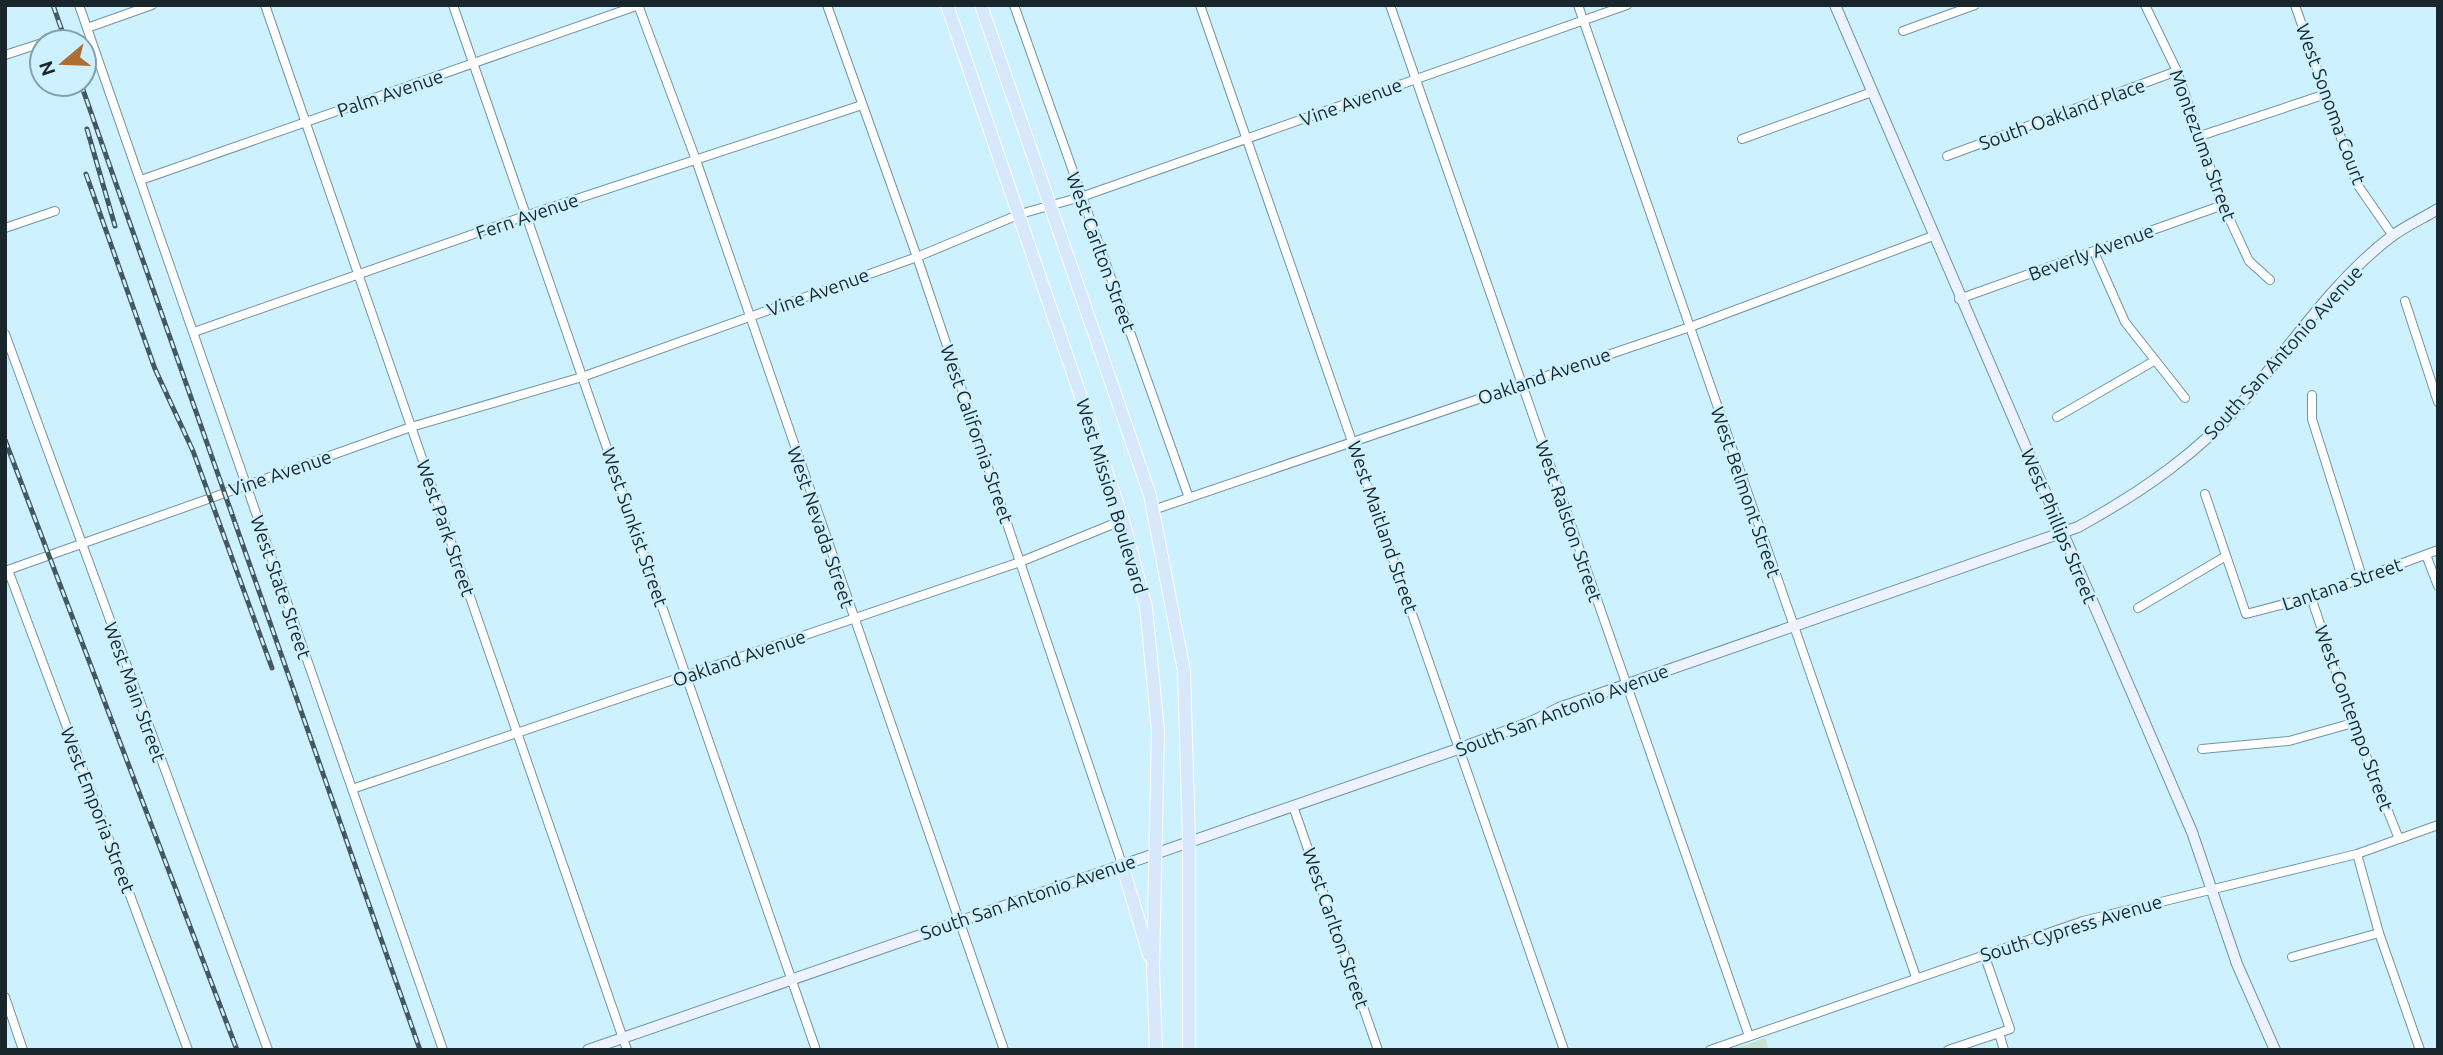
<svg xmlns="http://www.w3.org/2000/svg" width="2443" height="1055" viewBox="0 0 2443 1055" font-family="Ubuntu,sans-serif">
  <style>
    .green { fill: #c5e3d0 }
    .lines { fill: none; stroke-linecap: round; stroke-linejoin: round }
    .street-casing { stroke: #7294a0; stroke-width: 10 }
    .secondary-casing { stroke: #7294a0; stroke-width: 12 }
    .primary-casing { stroke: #fff; stroke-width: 14 }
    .street { stroke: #fff; stroke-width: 8 }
    .secondary { stroke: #ecf3fe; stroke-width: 10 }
    .primary { stroke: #d8e8fc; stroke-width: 12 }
    .rail-casing { stroke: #45585f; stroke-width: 5 }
    .rail { stroke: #cdf1fe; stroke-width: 2.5; stroke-dasharray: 8; stroke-linecap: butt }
    .labels { text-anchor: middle; stroke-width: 5; stroke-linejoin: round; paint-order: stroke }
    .street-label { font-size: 19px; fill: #19272c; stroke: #cdf1fe }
  </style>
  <rect width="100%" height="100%" fill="#cdf1fe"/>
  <path class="green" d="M1765,1038l4,12h-37z"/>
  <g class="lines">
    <g class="street-casing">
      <g id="street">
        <path d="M79,5l364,1045"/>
        <path d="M265,5l362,1045"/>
        <path d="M453,5l363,1045"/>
        <path d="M638,5l58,155 308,890"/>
        <path d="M827,5l90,252 205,607"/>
        <path d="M1014,5l175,493"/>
        <path d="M1200,5l364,1045"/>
        <path d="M1390,5l359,1031"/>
        <path d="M1578,5l338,972"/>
        <path d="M2145,5l32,66 46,134 26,56 21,19"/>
        <path d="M2295,5l62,179 36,52"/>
        <path d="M87,28l65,-23"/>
        <path d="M1903,31l72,-26"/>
        <path d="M5,55l37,-12"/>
        <path d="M2200,136l126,-42"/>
        <path d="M1742,139l130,-47"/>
        <path d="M1947,156l230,-85"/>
        <path d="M141,180l498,-175"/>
        <path d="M5,228l50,-17"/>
        <path d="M2094,252l31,70 60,76"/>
        <path d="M1959,299l264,-94"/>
        <path d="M2405,301l33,101"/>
        <path d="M194,332l331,-116 337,-111"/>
        <path d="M5,334l263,716"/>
        <path d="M2312,395v24l50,158"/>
        <path d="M2057,417l97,-56"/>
        <path d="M2205,494l41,120 65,-17 127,-47"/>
        <path d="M1153,510l537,-183 243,-91"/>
        <path d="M2426,555l12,31"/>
        <path d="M8,570l180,480"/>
        <path d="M5,571l406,-144 171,-50 335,-120 103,-43 61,-17 546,-192"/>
        <path d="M2311,597l42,126 46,116"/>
        <path d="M2138,608l88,-52"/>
        <path d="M2202,749l87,-8 64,-18"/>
        <path d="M352,789l668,-227 103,-42"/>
        <path d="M1293,806l85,244"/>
        <path d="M2357,854l22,79 41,117"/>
        <path d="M1984,954l26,75 -11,4"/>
        <path d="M2292,957l87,-24"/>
        <path d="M5,997l18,53"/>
        <path d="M1710,1050l373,-129 274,-67 81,-29"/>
        <path d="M1948,1050l51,-17 5,17"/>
      </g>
    </g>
    <g class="secondary-casing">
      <g id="secondary">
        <path d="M1835,5l357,827 45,132 38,86"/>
        <path d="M588,1050l870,-301 73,-27 28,-14 519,-181c62,-34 121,-74 168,-129 46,-54 88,-118 146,-162 14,-10 31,-18 46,-27"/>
      </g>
    </g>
    <g class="primary-casing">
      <g id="primary">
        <path d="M947,5l176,515 23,87 12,124 -5,238 3,81"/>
        <path d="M981,5l169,490 34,176 5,170v209"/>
        <path d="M1122,864l27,91"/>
      </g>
    </g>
    <use href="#street" class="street"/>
    <use href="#secondary" class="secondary"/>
    <use href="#primary" class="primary"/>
    <g class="rail-casing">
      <g id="rail">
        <path d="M53,5l13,37"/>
        <path d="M81,84l339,966"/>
        <path d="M87,129l28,97"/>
        <path d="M86,174l69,195 38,82 79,217"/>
        <path d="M5,440l232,610"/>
      </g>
    </g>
    <use href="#rail" class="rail"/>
  </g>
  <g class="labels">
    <g class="street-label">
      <text transform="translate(390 93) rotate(-19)" y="7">Palm Avenue</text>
      <text transform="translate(1351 102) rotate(-20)" y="7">Vine Avenue</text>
      <text transform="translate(2331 104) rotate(70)" y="7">West Sonoma Court</text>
      <text transform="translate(2062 114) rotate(-20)" y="7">South Oakland Place</text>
      <text transform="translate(2203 145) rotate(70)" y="7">Montezuma Street</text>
      <text transform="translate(527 216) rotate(-19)" y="7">Fern Avenue</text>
      <text transform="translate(1101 252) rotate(70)" y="7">West Carlton Street</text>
      <text transform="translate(2091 252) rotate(-20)" y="7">Beverly Avenue</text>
      <text transform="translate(818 292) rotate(-20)" y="7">Vine Avenue</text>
      <text transform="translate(2283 352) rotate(-48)" y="7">South San Antonio Avenue</text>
      <text transform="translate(1544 376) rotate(-19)" y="7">Oakland Avenue</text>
      <text transform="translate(977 434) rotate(71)" y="7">West California Street</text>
      <text transform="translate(280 473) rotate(-19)" y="7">Vine Avenue</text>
      <text transform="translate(1746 492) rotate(71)" y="7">West Belmont Street</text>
      <text transform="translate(1112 496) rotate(73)" y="7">West Mission Boulevard</text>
      <text transform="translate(1569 521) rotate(71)" y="7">West Ralston Street</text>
      <text transform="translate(2059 526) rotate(67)" y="7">West Phillips Street</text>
      <text transform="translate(635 527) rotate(71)" y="7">West Sunkist Street</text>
      <text transform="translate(821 527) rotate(71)" y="7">West Nevada Street</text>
      <text transform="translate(1383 527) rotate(71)" y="7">West Maitland Street</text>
      <text transform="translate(446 528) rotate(71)" y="7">West Park Street</text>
      <text transform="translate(2342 584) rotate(-19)" y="7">Lantana Street</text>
      <text transform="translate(281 587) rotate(71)" y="7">West State Street</text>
      <text transform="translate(739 658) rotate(-19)" y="7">Oakland Avenue</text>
      <text transform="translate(135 692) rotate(70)" y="7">West Main Street</text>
      <text transform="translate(1562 710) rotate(-21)" y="7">South San Antonio Avenue</text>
      <text transform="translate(2354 718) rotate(70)" y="7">West Contempo Street</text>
      <text transform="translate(98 810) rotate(69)" y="7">West Emporia Street</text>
      <text transform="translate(1028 897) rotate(-19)" y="7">South San Antonio Avenue</text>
      <text transform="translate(1336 928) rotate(71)" y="7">West Carlton Street</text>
      <text transform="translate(2071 928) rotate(-17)" y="7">South Cypress Avenue</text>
    </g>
  </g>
  <rect width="2443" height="1055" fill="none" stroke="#19272c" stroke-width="14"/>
  <g transform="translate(63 63) rotate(251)"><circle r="33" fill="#cdf1fe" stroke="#85a0aa" stroke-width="2"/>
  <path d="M0-5L12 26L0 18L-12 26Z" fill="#ad6d35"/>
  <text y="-10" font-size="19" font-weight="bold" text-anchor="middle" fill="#19272c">N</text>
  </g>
</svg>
